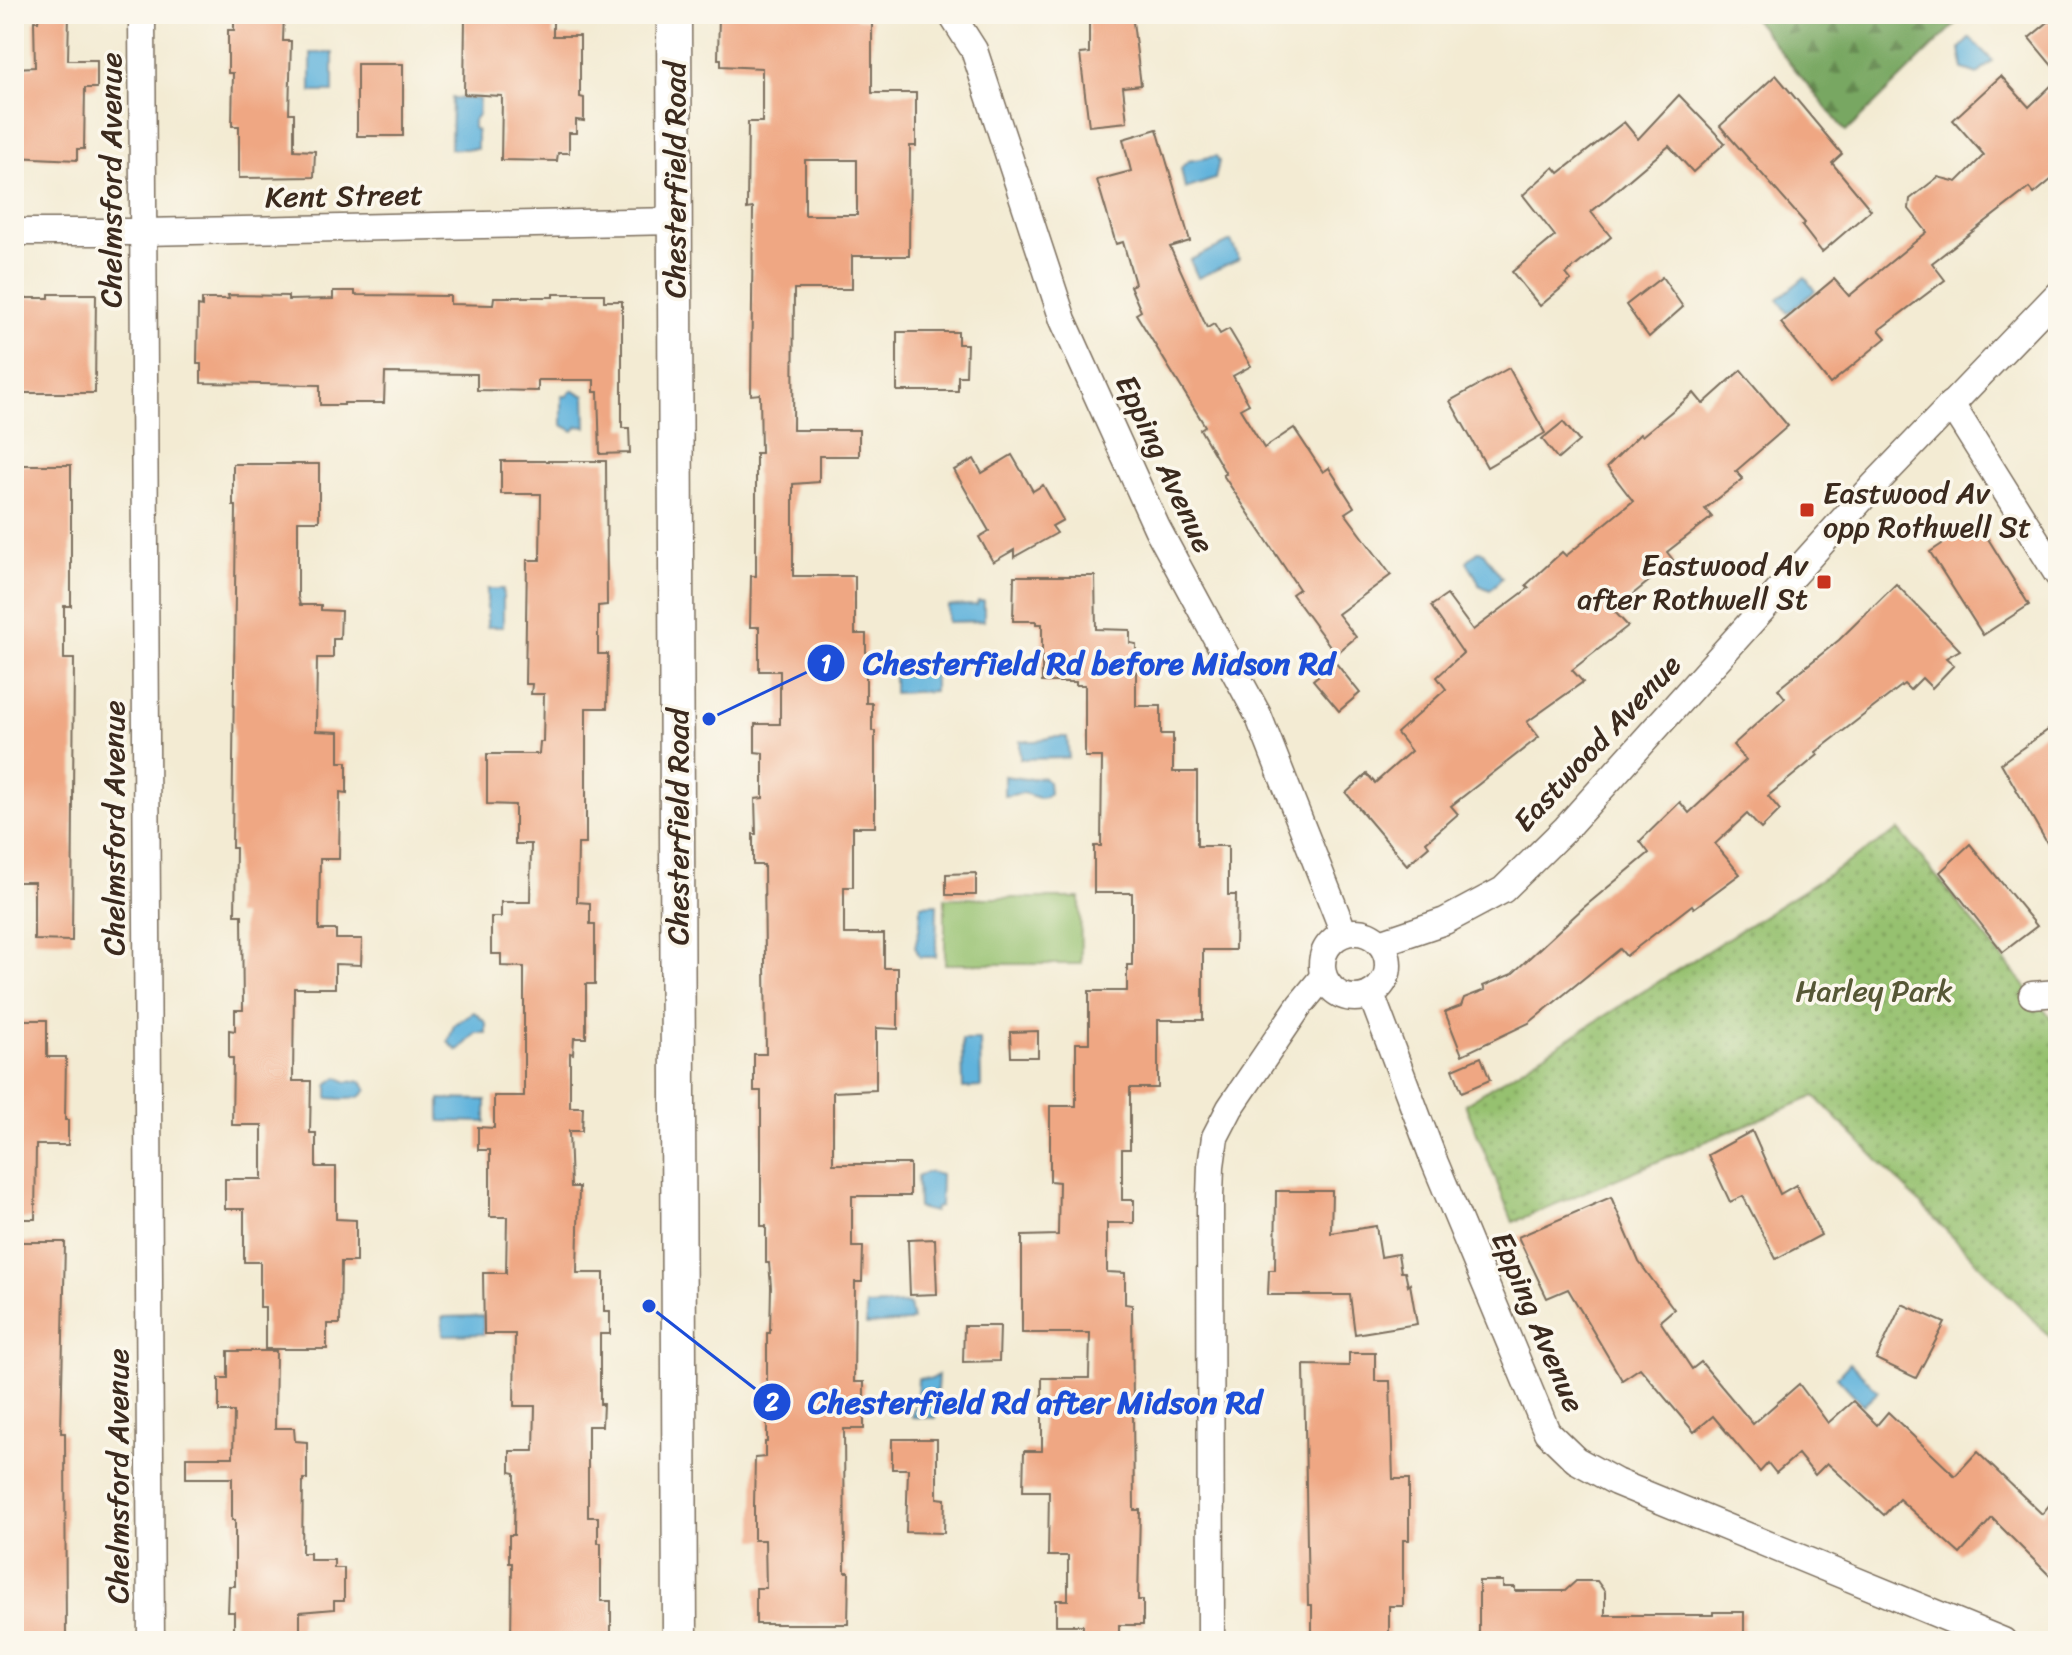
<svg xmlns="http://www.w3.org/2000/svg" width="2072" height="1655" viewBox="0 0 2072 1655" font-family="Sriracha,sans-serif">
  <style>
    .green { fill: url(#green-dots); stroke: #687646; stroke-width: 2 }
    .forest { fill: url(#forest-firs); stroke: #5a6840; stroke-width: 2 }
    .pitch { fill: #96c16f; stroke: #687646; stroke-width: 2 }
    .water { fill: #61b3dc; stroke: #4e6e7d; stroke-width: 2 }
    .building { fill: #efa783; fill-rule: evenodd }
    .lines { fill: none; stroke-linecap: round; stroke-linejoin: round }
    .minor-casing { stroke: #7b6e5d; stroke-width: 29 }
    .tertiary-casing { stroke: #7b6e5d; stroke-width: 37 }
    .minor { stroke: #fff; stroke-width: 26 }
    .tertiary { stroke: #fff; stroke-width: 34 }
    .poi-dot { fill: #c8321e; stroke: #fbf7ec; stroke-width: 3 }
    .labels { text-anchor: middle; stroke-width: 7; stroke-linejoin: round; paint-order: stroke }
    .street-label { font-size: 30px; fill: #3b2a1e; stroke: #fbf7ec }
    .poi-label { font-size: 30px; fill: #3b2a1e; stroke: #fbf7ec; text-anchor: start }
    .park-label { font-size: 30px; fill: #565736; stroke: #fbf7ec }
    .leader { fill: none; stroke: #1d4ed8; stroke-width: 3 }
    .callout-dot { fill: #1d4ed8; stroke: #fbf7ec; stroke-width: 3 }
    .mark-label { font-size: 24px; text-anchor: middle; font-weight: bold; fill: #fff }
    .callout-label { font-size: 32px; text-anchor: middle; font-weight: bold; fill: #1d4ed8; stroke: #fbf7ec; stroke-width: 7; stroke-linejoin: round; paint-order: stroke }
  </style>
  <defs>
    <pattern id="green-dots" width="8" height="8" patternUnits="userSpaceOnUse" patternTransform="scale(2)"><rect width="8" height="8" fill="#96c16f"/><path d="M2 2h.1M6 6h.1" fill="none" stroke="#7c9d5b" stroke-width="1.8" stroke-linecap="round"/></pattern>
    <pattern id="forest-firs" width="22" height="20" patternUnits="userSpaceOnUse" patternTransform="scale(2)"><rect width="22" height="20" fill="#78a762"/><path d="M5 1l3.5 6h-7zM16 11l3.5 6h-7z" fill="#648850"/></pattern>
  </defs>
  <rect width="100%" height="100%" fill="#fbf7ec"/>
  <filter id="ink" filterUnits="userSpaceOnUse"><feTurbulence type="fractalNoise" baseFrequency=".0125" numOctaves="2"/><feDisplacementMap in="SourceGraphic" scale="16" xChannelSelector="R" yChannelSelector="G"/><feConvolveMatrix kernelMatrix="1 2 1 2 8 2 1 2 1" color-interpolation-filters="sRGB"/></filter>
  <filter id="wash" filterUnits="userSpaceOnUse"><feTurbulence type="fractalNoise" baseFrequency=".006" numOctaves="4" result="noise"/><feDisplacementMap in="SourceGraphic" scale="32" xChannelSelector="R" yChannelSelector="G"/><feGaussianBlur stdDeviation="1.8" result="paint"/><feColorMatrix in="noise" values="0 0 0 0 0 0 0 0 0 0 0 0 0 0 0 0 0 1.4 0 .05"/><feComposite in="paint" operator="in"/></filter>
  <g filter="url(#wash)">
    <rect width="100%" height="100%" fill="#f3ebd3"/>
    <path class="green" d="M1899,830l159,197v318l-243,-249 -302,126 -48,-118z"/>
    <path class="forest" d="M1750,14h216l-120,118z"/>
    <path class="pitch" d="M945,898h135l1,66h-136z"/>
    <g class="water">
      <path d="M1970,38l23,23 -15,13 -15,-5 -3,-21z"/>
      <rect x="311" y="53" width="22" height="39"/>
      <path d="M452,98l27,1 -1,16 -5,6v7l4,3v18h-26z"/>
      <path d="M1216,156l3,5 -4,18 -30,10 -4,-21 7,-7z"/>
      <path d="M1231,241l8,18 -41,19 -8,-18z"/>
      <path d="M1805,277l10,14 -27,22 -10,-14z"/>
      <path d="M572,390l13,6 1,31 -8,-1 -4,5 -12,-6v-29h5z"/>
      <path d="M1478,551l5,1 19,26 -12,12 -11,-5c-2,-10 -9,-15 -12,-24z"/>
      <rect x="487" y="589" width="16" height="38"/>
      <path d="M978,601h6v20l-36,1v-16l29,-1z"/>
      <path d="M925,666l9,8v17l-40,2v-19l9,-3 3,4h10z"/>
      <path d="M1053,737h14l2,21 -49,1v-18h16z"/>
      <path d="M1004,776l22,3 17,-2 5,5 1,11 -4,4 -6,1 -16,-5 -19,3z"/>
      <path d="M937,904l-1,53h-16l-5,-10 5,-21 1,-21z"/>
      <path d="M474,1012l12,11v10h-10l-18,18 -10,-9 6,-17z"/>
      <path d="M962,1040h18l1,47 -18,1z"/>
      <path d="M338,1077l9,5 14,-1 6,8c-5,13 -26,10 -39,9v-14z"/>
      <path d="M440,1099l46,1v22l-46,-1z"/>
      <path d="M927,1172l14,3 -1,32 -5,1 -1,4 -16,-4 -1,-32z"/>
      <path d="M909,1304l3,16 -4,2 -42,3v-19z"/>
      <path d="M483,1316l1,18 -41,1 -1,-18z"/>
      <path d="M1850,1363l28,28 -15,14 -26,-28z"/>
      <path d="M938,1375l-3,43 -23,-1 1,-8 4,-5 1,-26 14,1z"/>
    </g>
    <g id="blocks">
      <g class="building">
        <path d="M39,14h30l-1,46h29v28h-12l-1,61h-7v11l-63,-3v-89l21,-1 -1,-46h4z"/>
        <path d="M234,14h50l-1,27h8l-2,72h5v37l21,1 -1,26 -75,1v-52h-7l1,-53h-5v-43h6z"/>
        <path d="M480,14h60v3h13v19h27v61l4,1v23l-8,-1v13h-7v20h-11l-1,8 -56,-1 1,-64 -38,-2 1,-78h15z"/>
        <path d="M719,14h137v5l16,1v73h44v53h-6l-1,110h-57v33h-58l-1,141h66v26h-40v26l-26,2v92h62v58h11v69h6v28h3v96h-22v60h-9v47h40v34h14v61l-22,-1v62l-43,2v72h77v32h-58v51h11l-1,35h-7l-1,100h10v47h-20l1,143h4l-1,52h-92v-36h10l-1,-48h-11v-35l1,-47 10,-1v-15h2v-109h3l1,-46 -2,-24h-3v-37h-5v-135h-7v-37h12l-2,-189h-11v-31h3l-1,-35 8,-1v-45l-8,-1v-28h25v-53h-21v-44h-9l1,-51h5v-123h5l-1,-59 -9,1 2,-187 -6,1 1,-87h14v-54l-41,-2v-7h-3zM805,160h52v55h-52z"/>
        <path d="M1089,14h43l9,71 -18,2 4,35 -38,4 -9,-72 9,-1z"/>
        <path d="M2058,14v59l-29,-35z"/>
        <rect x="357" y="64" width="46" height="72"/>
        <path d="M1776,75l66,79 -10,9 39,47 -49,42 -20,-26 3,-3 -85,-97z"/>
        <path d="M2001,76l28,31 29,-28v95l-24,20 -5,-6 -97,75 13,17 -66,50 7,8 -56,46 -49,-61 53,-44 15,17 78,-64 -18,-23 1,-10 28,-22 19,5 27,-27 -31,-35z"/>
        <path d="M1679,95l46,48 -32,29 -24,-26 -78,66 20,25 -45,37 5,6 -31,26 -28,-34 43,-36 -32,-41 31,-28 5,6 65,-51 14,17z"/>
        <path d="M1157,129l33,112 -20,6 37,81 7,-4 6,10 9,-5 22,37 -18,10 16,28 -9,5 24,39 30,-20 29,44 6,-4 25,39 -9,6 46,62 -53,39 18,23 -20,17 -44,-60 7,-5 -76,-114 3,-1 -26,-45 5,-3 -69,-112 5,-3 -11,-25 5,-2 -12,-42 -7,2 -19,-64 34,-9 -8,-32z"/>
        <path d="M1662,277l21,30 -34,30 -23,-32z"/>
        <path d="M333,291h22v4l95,1v8l43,1 1,-8h59v-3h51v7h18v127h7l1,25 -30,1 -2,-62h-4v-12h-56v11l-61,-1v-16l-92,-1 -1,30h-40v2h-24v-20l-119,-2v-19h-4l1,-58 4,1v-8h27l-1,-4 60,1v4l45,-1z"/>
        <path d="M49,294h47l-1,99h-81v-95h35z"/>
        <path d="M897,332h61v12h9l-1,32h-8v15h-61z"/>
        <path d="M1509,368l36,65 -58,34 -37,-66z"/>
        <path d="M1741,370l47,56 -52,45 7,8 -38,30 7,8 -45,35 7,9 -61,49 15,16 -56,44 11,12 -56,40 12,15 -88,69 7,8 -32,28 3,4 -22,19 -61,-72 21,-19 8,9 36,-32 -14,-18 49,-44 -9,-12 26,-24 -32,-47 16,-11 26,35 56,-42 -3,-3 36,-33 4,4 67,-55 -26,-34 33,-33 2,2 52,-43 9,11z"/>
        <path d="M1563,422l16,19 -21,18 -16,-20z"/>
        <path d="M1012,455l21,36 10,-6 20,35 -11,6 5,7 -43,24v-7l-21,12 -14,-25 10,-6 -35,-61 20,-11 8,14z"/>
        <path d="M501,461h105l1,144 -9,1v48h10l-1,54h-21v136h-8l-1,58 13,1v21h5v60h-9v54h-12l-1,16 -3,-1v54h13l-1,24h-13l2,56h8l-2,86h27v38h6v23h-10v70h3l-1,22h-14v91h10v26h3v58h10v40h-100l1,-78h-3v-28h5l1,-62 -5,-1v-21h24l1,-45h-21l1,-72h-31l-1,-61h23l1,-56h-17v-67h-12v-23l16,1v-32h30v-129l-23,-1v-12h-10v-37h10v-15h29l1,-58h-16v-39l-28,-1v-50h52l1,-12h3l1,-48h-13l1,-10h-7l2,-124h13l1,-66h-40z"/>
        <path d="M233,464h86v57h-21v76l2,8h21v5l20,1 -1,28h-7v19h-16l-1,73 23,1v30h8v31l-7,-1 -1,67h-19l-1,71h17v9h26l-1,26 -26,-1v24h-41l-1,93h18l-1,52h6v34h20v52l20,1v42h-15l-1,62h-13v25h-62v-42h-5v-45h-16v-53h-19v-30h37v-54h-30l1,-67h-4v-28l6,1v-21h8l-1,-95h-7l1,-67h-4l4,-342h-3z"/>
        <path d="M14,465h57v141h-7v53h10l-2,282 -38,-1v-58h-20z"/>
        <path d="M1977,521l52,84 -46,30 -53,-83z"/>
        <path d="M1014,576h81l1,53 34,1v13l6,1v62h25v28h12v38h24v74h31v49h8l-1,55h-32v70h-45v68h-28v61h-8v51h12v23h-27v49l18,1v31l7,1 2,205h6l-2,90h5v25h-24v16h-37l1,-16h-27v-25h12v-44h-20l1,-65h-26l1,-40h18v-73h47l1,-45h-68v-97l36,-1 1,-53 -9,-1v-75h26v-63h13v-52h38v-26h5v-72h-38v-47h7l1,-89h-17v-72h-9v-3h-34v-58h-6v-3h-23z"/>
        <path d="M1896,584l64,66 -14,8 8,7 -22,23 -10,-10 -12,12 -6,-6 -88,68 2,3 -50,41 12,14 -19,19 -14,-15 -32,30 25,30 -46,34 -2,-3 -66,51 -6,-7 -91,74 -67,32 -17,-43 16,-6 3,-8 21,-8 -2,-4 29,-12 71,-66 66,-55 -9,-12 40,-39 9,11 57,-53 -13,-15 52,-47 -7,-9 61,-49z"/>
        <path d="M1335,662l25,31 -21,18 -26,-31z"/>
        <path d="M2058,723v139l-57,-99z"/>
        <path d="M1970,844l67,82 -34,26 -63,-80z"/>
        <path d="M976,873v22h-30v-21z"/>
        <path d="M14,1020h33v37h19l-1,63h3v25h-32l-1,74h-21z"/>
        <path d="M1038,1031v26h-27l-1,-25z"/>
        <path d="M1481,1057l9,23 -28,12 -9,-23z"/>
        <path d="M1752,1131l28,63 16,-9 25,50 -45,24 -33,-63 -13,6 -22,-47z"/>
        <path d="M1276,1191h56l-1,42 45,-7 5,31 17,-3 3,18h4l3,14 2,-2 7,40 -62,10 -5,-39h-82l1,-25h6z"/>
        <path d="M1611,1197l28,65 35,47 -14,12 32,48 9,-7 52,62 46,-40 29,39 25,-22 24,24 11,-13 67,64 22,-24 65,62 16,-20v90l-66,-66 -32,36 -61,-55 -15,16 -57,-52 -12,12 -17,-21 -22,19 -8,-10 -8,9 -47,-56 -19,16 -54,-64 -18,12 -54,-91 -21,9 -29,-61z"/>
        <path d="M935,1239l2,55 -27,1 -2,-55z"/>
        <path d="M14,1242h51l-4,191h4l1,208h-52z"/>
        <path d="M1902,1304l43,19 -29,55 -40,-19z"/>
        <path d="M964,1326h36l-1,35 -36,1z"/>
        <path d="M228,1351h48l-1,77h19l1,13 12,1v37h-4l-1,74h8v7h24v8h10v33h-10v8l-34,3v29h-66v-29h-6l1,-26h6v-66h-3v-42h-46v-21h47l1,-45h-15v-34h9z"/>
        <path d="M1349,1353h26v28h15l3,98h16v61h-6v66h-14v35h-77v-36h-4l-4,-240 45,1z"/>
        <path d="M892,1439h45v59l8,1 -1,34 -38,-1 2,-63h-16z"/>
        <path d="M1479,1581h24v6h12v4h50l11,-10h21l8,11v23h108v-3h31v29h-265z"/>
      </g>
    </g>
  </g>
  <g filter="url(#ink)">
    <use href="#blocks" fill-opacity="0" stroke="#7b6e5d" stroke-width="2"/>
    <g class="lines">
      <g class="minor-casing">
        <g id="minor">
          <path d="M142,14l9,1627"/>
          <path d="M951,14l23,36 89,270 94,208 101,187 86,218"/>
          <path d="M14,232h129l532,-11"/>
          <path d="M1951,404l107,171"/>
          <circle cx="1355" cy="965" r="33"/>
          <path d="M1380,943l65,-22 58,-31 63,-62 309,-344 183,-190"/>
          <path d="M1371,994l64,169 112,269 29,28 40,22 387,159"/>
          <path d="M2032,995l26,-2"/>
          <path d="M1211,1641l-1,-444 1,-31 4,-29 15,-29 70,-103 23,-28"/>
        </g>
      </g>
      <g class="tertiary-casing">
        <path id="tertiary" d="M674,14l6,1627"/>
      </g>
      <use href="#minor" class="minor"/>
      <use href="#tertiary" class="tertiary"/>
    </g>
  </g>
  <g class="poi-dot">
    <rect x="1799" y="502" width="16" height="16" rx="4"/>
    <rect x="1816" y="574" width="16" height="16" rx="4"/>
  </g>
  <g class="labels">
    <g class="street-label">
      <text transform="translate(111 180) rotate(-90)" y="10">Chelmsford Avenue</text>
      <text transform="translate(675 180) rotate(-90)" y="10">Chesterfield Road</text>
      <text transform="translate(344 196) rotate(-1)" y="10">Kent Street</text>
      <text transform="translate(1165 464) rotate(65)" y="10">Epping Avenue</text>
      <text transform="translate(1597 743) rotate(-47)" y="10">Eastwood Avenue</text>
      <text transform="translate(678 827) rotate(-90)" y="10">Chesterfield Road</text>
      <text transform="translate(114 828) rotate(-90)" y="10">Chelmsford Avenue</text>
      <text transform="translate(1538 1322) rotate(67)" y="10">Epping Avenue</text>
      <text transform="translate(118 1476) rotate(-90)" y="10">Chelmsford Avenue</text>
    </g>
    <g class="poi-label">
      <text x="1823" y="503">Eastwood Av<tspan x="1823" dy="34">opp Rothwell St</tspan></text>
      <text x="1808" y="575" text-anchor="end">Eastwood Av<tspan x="1808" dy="34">after Rothwell St</tspan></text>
    </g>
    <g class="park-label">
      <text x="1874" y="1001">Harley Park</text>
    </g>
  </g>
  <path class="leader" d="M709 719L826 663M649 1306L772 1402"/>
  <g class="callout-dot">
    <circle cx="709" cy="719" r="8"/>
    <circle cx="649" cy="1306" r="8"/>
    <circle cx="826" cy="663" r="20"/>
    <circle cx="772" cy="1402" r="20"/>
  </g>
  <g class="mark-label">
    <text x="826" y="672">1</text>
    <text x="772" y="1410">2</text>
  </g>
  <g class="callout-label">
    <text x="1099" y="674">Chesterfield Rd before Midson Rd</text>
    <text x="1035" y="1413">Chesterfield Rd after Midson Rd</text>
  </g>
  <rect width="2072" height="1655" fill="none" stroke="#fbf7ec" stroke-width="48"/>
</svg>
